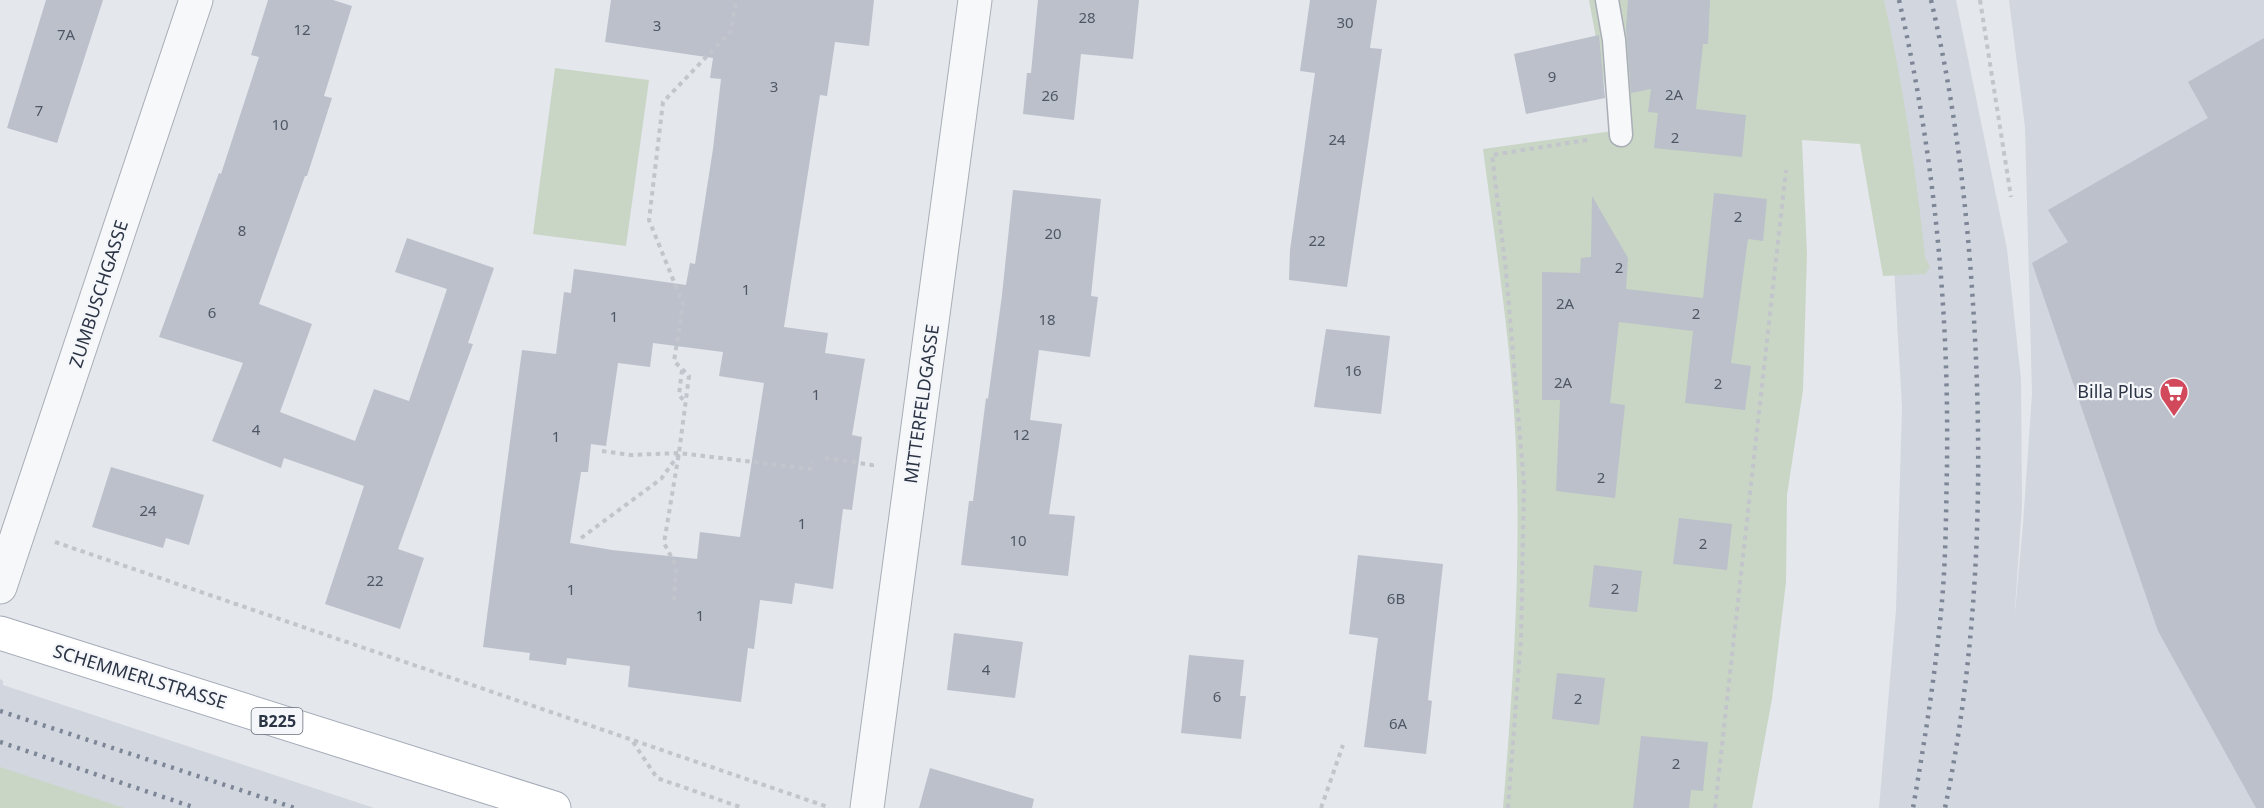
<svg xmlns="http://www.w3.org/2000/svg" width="2264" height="808" viewBox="0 0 2264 808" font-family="'Noto Sans',sans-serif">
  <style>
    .built { fill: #d2d6de }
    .green { fill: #c9d6c5 }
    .building { fill: #bbc0ca; fill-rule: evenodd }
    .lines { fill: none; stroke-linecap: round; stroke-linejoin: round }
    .lane-casing { stroke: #a9aeb7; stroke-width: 25 }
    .street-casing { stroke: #a9aeb7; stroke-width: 35 }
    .primary-casing { stroke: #a3abb8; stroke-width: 35 }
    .path { stroke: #c2c5cb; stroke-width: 4; stroke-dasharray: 4.5 4.5; stroke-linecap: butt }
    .lane { stroke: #f7f8fa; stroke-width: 22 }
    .street { stroke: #f7f8fa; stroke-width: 33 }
    .primary { stroke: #fff; stroke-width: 33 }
    .rail { stroke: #7d8696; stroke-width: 4.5; stroke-dasharray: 3 6; stroke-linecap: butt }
    .labels { text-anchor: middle; stroke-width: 4.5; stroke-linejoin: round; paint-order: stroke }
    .number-label { font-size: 15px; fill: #4f5766 }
    .shield { fill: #f4f6f9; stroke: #676e7b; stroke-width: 1.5 }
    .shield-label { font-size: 16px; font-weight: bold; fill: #2b3445 }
    .street-label { font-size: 18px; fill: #2b3445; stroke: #f4f6f9 }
    .poi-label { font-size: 18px; fill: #2b3445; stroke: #f4f6f9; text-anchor: end }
  </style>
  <rect width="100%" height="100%" fill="#e4e7ec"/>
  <g class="built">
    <path d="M1858,0h98l51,249 14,130 1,126 -8,118 9,-99 9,-130 -7,-267 -16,-127h255v808h-385l17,-198 6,-203 -8,-140z"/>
    <path d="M0,679l3,2v4l371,123h-251l-123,-40z"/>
  </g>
  <g class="green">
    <path d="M1589,0h295c19,85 32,171 41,257l5,10 -5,7 -42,2 -23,-132 -58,-4 5,114 -4,136 -16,105 -1,87 -14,117 -20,109h-249c10,-119 18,-241 13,-360 -4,-100 -20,-200 -33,-299l130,-18z"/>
    <path d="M555,68l94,12 -23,166 -93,-12z"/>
    <path d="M0,767l124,41h-124z"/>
  </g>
  <g class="building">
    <path d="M46,0h57l-46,143 -50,-15z"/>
    <path d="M268,0h65l19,6 -28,90 8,2 -25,78h-2l-46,128 53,20 -32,88 75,29 19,-52 35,12 38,-112 -52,-17 12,-34 87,30 -26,75 5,1 -75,205 26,9 -24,71 -75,-25 39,-118 -80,-28 -3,10 -69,-27 31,-78 -84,-26 60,-164 2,1 38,-117 -8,-2z"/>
    <path d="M611,0h263l-5,46 -34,-4 -8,54 -7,-1 -36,232 44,6 -3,20 40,6 -13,76 10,2 -10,73 -9,-1 -10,80 -38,-6 -3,21 -32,-4 -6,49 -6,-1 -7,54 -113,-15 2,-21 -63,-8 -1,7 -37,-5 1,-7 -47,-6 39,-297 34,4 8,-62 7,1 3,-24 112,16 4,-22 5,1 18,-115 8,-70 -11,-1 3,-20 -108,-16zM653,343l70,9 -4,24 45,7 -24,154 -40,-5 -3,27 -85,-9 -42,-7 11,-71h7l3,-28 15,2 12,-83 32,4z"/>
    <path d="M1038,0h101l-6,59 -52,-5 -7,66 -51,-6 4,-41h4z"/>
    <path d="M1310,0h67l-7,48 12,1 -35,238 -58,-7 1,-30 25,-177 -15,-2z"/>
    <path d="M1628,0h82l-2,44h-5l-7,65 50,6 -4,42 -88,-9 4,-35 -10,-1 3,-23 -20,4 -5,-65z"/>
    <path d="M1599,35l6,63 -79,16 -12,-60z"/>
    <path d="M2264,38v770h-8l-98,-177 -126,-368 36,-21 -20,-32 160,-92 -20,-36z"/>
    <path d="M1013,190l88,9 -10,97 7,1 -8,60 -51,-7 -9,70 32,4 -13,90 26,2 -7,60 -107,-11 8,-64h4l13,-103 2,1 14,-104z"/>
    <path d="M1714,193l53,6 -4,42 -15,-2 -17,124 20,3 -6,44 -60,-7 8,-72 -74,-9 -9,81 15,2 -10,93 -59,-7 4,-91h-18v-128l38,1 1,-15 10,-1 1,-61 36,62 -2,31 77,9z"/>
    <path d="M1326,329l64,7 -9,78 -67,-7z"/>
    <path d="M111,467l93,28 -15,50 -23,-7 -3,10 -71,-21z"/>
    <path d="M1679,518l53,6 -5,46 -54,-6z"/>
    <path d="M1358,555l85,9 -15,136 4,1 -6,53 -62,-7 14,-109 -29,-4z"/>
    <path d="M1594,565l48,6 -5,41 -48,-5z"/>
    <path d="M954,633l69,9 -8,56 -68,-8z"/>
    <path d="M1189,655l55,5 -4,36h6l-5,43 -60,-6z"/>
    <path d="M1557,673l48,5 -6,47 -47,-6z"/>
    <path d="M1641,736l67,6 -5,49 -12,-1 -2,18h-56z"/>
    <path d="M930,768l104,31 -2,9h-113z"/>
  </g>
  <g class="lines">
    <g class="lane-casing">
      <path id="lane" d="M1607,0l7,40 7,95"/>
    </g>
    <g class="street-casing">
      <g id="street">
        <path d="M0,587l196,-587"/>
        <path d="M867,808l108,-808"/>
      </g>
    </g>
    <g class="primary-casing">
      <path id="primary" d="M0,633l554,175"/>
    </g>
    <g class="path">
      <path d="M1980,0l31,197"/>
      <path d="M682,370l-3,25 6,7"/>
      <path d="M602,451l29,4 48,-2 132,16 1,-7"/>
      <path d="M825,458l47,7v2"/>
      <path d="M581,538l80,-59 18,-25"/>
      <path d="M55,542l773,265"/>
      <path d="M674,600l2,-34 -12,-23 15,-90 10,-77 -15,-15 9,-57 -34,-84 14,-118 68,-71 5,-31"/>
      <path d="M633,742l24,36 86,30"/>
      <path d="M1321,808l22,-63"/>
      <path d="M1508,808l13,-170 3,-154 -18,-213 -14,-116 95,-15"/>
      <path d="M1715,808l71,-638"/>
    </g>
    <use href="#lane" class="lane"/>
    <use href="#street" class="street"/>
    <use href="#primary" class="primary"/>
    <g class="rail">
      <path d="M1899,0c35,153 50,308 48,465 -1,45 -1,91 -5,136 -6,69 -17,138 -29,207"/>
      <path d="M1931,0c26,111 38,224 44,338 8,156 2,316 -30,470"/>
      <path d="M0,711l295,97"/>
      <path d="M0,742l196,66"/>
    </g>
  </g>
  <defs>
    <g id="supermarket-pin" transform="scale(1.5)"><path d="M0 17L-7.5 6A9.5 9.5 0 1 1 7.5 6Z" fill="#d1495b" stroke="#f4f6f9"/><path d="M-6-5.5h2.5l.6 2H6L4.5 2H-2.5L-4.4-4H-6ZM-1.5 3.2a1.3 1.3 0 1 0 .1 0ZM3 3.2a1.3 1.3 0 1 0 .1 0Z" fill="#fff"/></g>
  </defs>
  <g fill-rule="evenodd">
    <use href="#supermarket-pin" x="2174" y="392"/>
  </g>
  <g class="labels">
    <g class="number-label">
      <text x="1087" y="23">28</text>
      <text x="1345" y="28">30</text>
      <text x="657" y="31">3</text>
      <text x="302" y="35">12</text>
      <text x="66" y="40">7A</text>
      <text x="1552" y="82">9</text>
      <text x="774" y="92">3</text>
      <text x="1674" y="100">2A</text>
      <text x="1050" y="101">26</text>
      <text x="39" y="116">7</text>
      <text x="280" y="130">10</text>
      <text x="1675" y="143">2</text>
      <text x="1337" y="145">24</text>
      <text x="1738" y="222">2</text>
      <text x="242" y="236">8</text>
      <text x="1053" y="239">20</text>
      <text x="1317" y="246">22</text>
      <text x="1619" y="273">2</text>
      <text x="746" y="295">1</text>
      <text x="1565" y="309">2A</text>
      <text x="212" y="318">6</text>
      <text x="1696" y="319">2</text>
      <text x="614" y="322">1</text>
      <text x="1047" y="325">18</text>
      <text x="1353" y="376">16</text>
      <text x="1563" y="388">2A</text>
      <text x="1718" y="389">2</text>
      <text x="816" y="400">1</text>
      <text x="256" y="435">4</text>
      <text x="1021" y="440">12</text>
      <text x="556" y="442">1</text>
      <text x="1601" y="483">2</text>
      <text x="148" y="516">24</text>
      <text x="802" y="529">1</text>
      <text x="1018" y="546">10</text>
      <text x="1703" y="549">2</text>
      <text x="375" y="586">22</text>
      <text x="1615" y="594">2</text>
      <text x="571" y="595">1</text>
      <text x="1396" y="604">6B</text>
      <text x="700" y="621">1</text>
      <text x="986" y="675">4</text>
      <text x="1217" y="702">6</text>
      <text x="1578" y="704">2</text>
      <text x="1398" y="729">6A</text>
      <text x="1676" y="769">2</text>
    </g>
    <rect class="shield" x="251.5" y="708" width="51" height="26" rx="4.5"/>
    <g class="shield-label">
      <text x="277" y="727">B225</text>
    </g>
    <g class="street-label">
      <text transform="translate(99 294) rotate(-72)" y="6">ZUMBUSCHGASSE</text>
      <text transform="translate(922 404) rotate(-82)" y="6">MITTERFELDGASSE</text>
      <text transform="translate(140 677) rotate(17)" y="6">SCHEMMERLSTRASSE</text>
    </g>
    <g class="poi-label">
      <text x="2153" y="398">Billa Plus</text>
    </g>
  </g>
</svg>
